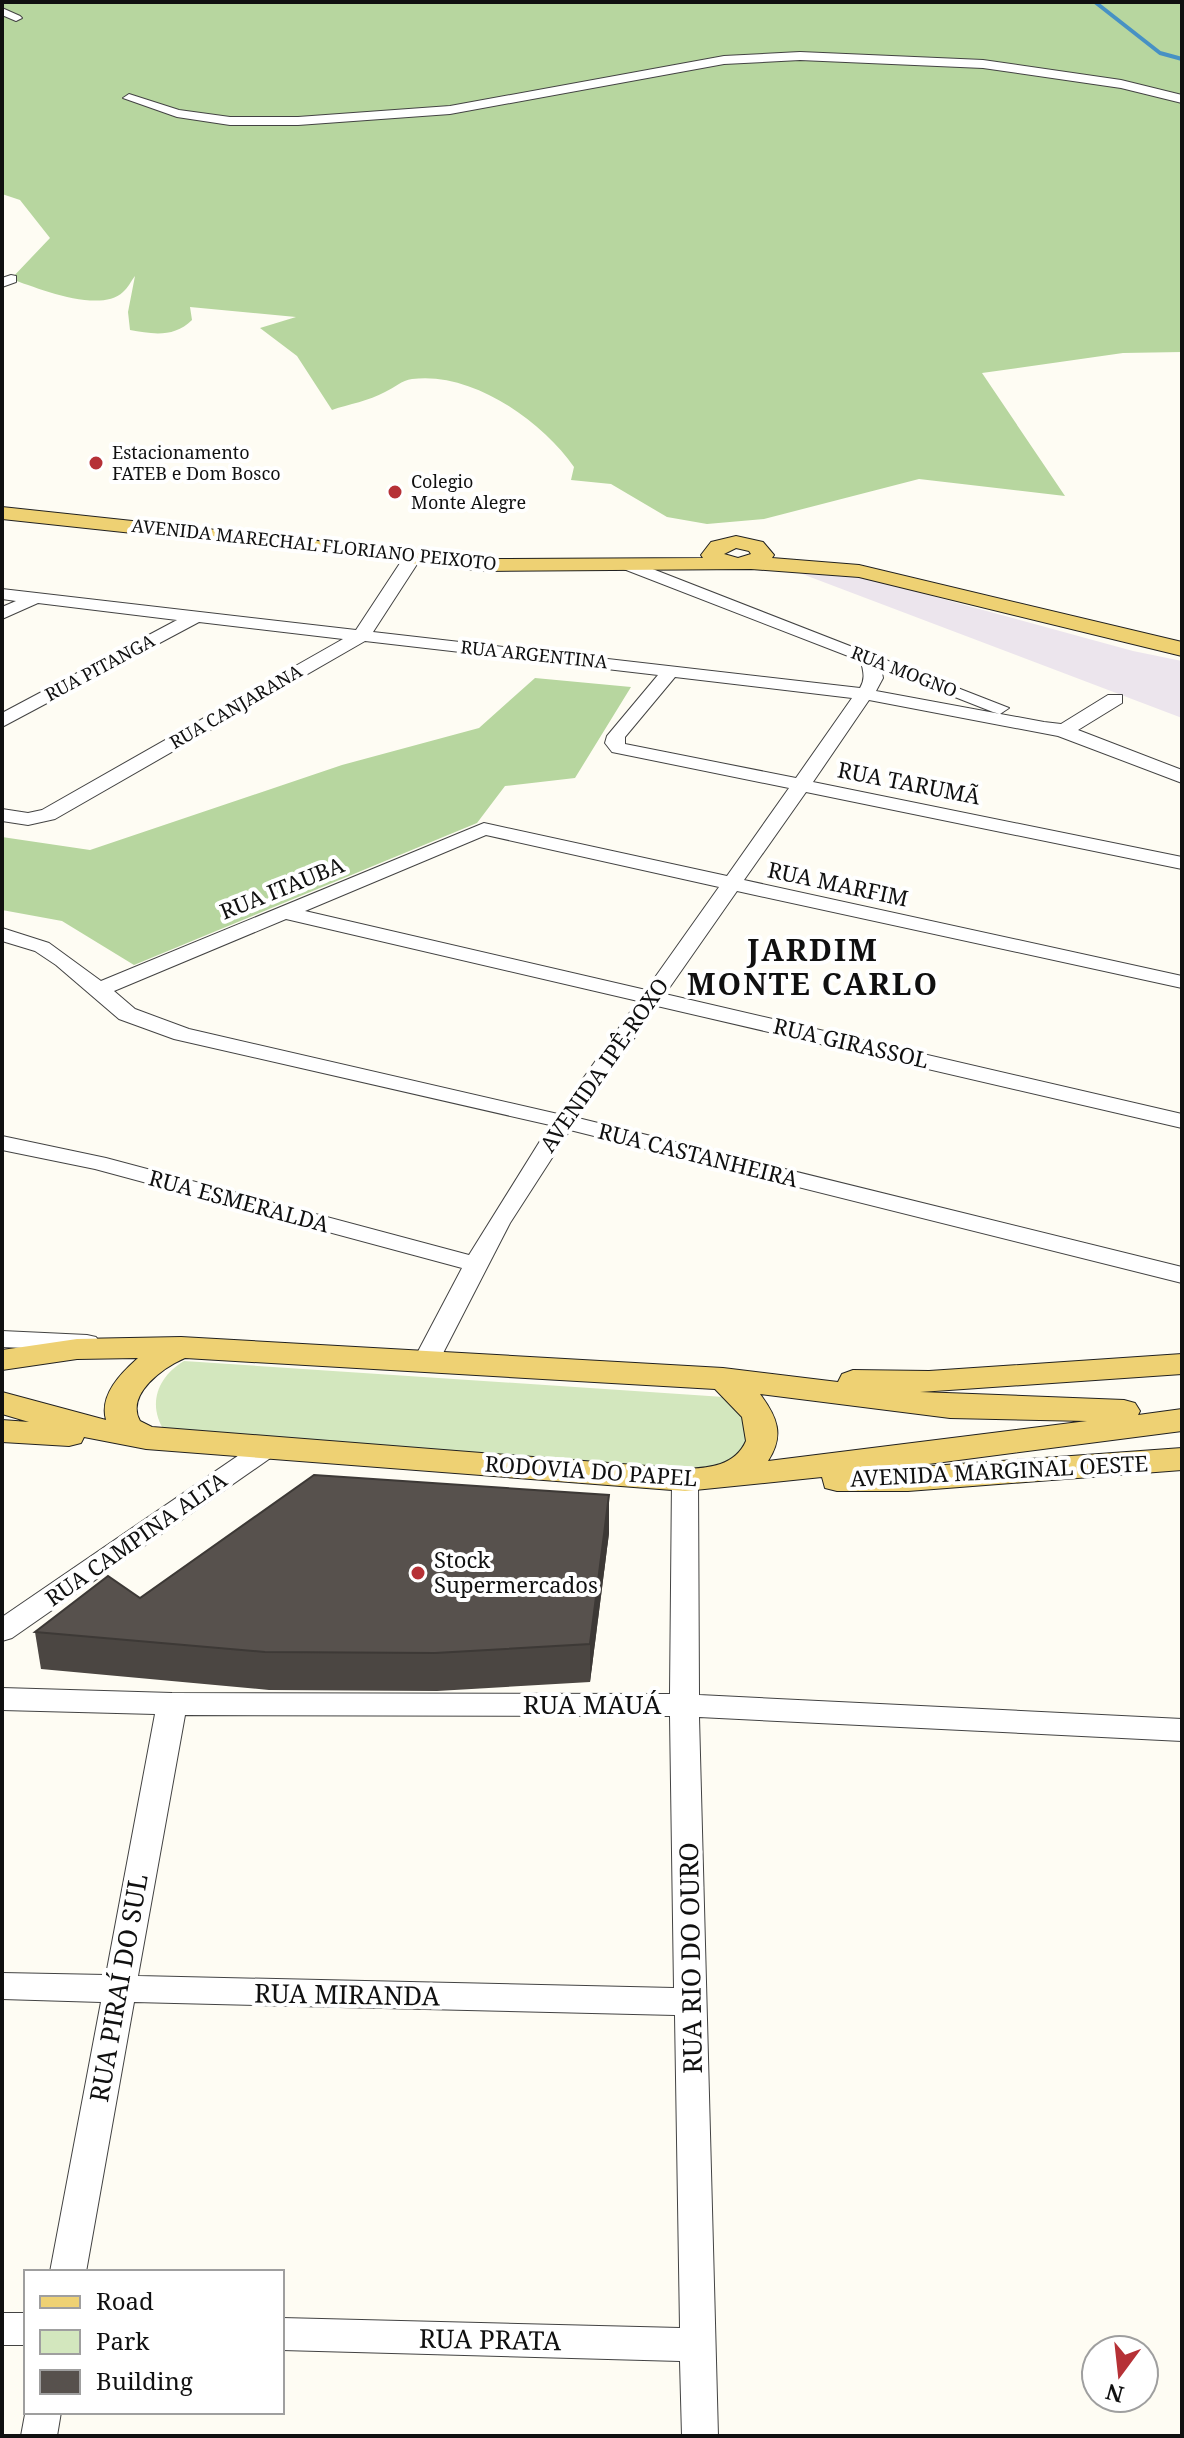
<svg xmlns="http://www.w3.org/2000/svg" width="1184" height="2438" viewBox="0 0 1184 2438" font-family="'Noto Serif',serif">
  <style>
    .industrial { fill: #ece5ed }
    .green { fill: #d3e7be }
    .forest { fill: #b7d69f }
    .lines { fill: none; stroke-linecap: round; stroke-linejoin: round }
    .stream { stroke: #4791c4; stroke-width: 4 }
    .minor-casing { stroke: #434343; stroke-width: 2 }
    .major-casing { stroke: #212121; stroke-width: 2 }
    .minor { fill: #fff; fill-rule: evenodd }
    .major { fill: #eed173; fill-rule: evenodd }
    .wall { fill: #4b4642 }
    .shaded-wall { fill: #3d3936 }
    .building { fill: #57514d; stroke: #3d3936; stroke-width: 2 }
    .poi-dot { fill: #b63136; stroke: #fff; stroke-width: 3 }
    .labels { text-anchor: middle; stroke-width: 8; stroke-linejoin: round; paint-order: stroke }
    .far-poi-label { font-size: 18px; fill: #101010; stroke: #fff; text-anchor: start }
    .far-street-label { font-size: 18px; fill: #101010; stroke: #fff }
    .street-label { font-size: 22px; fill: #101010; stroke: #fff }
    .poi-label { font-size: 22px; fill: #101010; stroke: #fff; text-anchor: start }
    .near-street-label { font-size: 26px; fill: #101010; stroke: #fff }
    .district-label { font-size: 30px; font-weight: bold; letter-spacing: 2px; fill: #101010; stroke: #fff }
  </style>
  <rect width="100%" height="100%" fill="#fefcf3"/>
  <path class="industrial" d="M789,569l62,5 282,77 49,10v57z"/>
  <path class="green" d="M184,1361l540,36 11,7 20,31 -24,39 -566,-42c-18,-27 -8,-55 19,-71z"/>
  <g class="forest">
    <path d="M2,2h1180v350l-59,1 -141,20 83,123 -146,-17 -155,40 -57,5 -40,-7 -56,-33 -40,-4 3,-13c-32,-46 -102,-96 -162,-88 -10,1 -18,9 -27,13 -16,9 -36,12 -53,18l-35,-54 -37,-28 36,-11 -106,-10 2,13c-18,18 -40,14 -62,10l-2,-18 7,-36c-4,5 -7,12 -12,16 -23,22 -86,-4 -112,-13l39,-41 -30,-38 -18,-6z"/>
    <path d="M535,678l96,9 -56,91 -70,8 -28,37 -343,142 -72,-44 -60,-11v-73l88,13 252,-85 137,-37z"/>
  </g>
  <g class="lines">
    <path class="stream" d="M1095,2l65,51 22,6"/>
    <g class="minor-casing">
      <g id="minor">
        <path d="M2,8l18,8 2,2 -6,3 -14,-6z"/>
        <path d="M800,52l183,8 138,20 61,15v8l-61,-15 -138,-20 -183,-8 -76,4 -274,50 -152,11h-68l-53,-8 -54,-19 6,-4 50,16 51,7h68l152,-11 274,-50z"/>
        <path d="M11,275l5,1v6l-14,5v-9z"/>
        <path d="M412,553l9,5 -48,74 487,56c6,-10 3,-17 1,-27l-240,-93v-8l6,-1 382,149 -9,6 -7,-2 -112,-44 2,10 -7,13 168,31 17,2 47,-29h14v8l-44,27 104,40v13l-124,-47 -189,-36 -56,82 369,75v12l-376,-77 -62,88 438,96v12l-445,-97 -72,103 517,120v14l-525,-122 -79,112 604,149v16l-612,-153 -60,93 -71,138 -4,6h-18l-4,-6 49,-93 -367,-99 -93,-19v-14l104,22 363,97 81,-130 -376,-86 -55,-20 -63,-54 -21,-14 -33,-10v-13l47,15 52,38 383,-158 243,53 62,-88 -177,-36 -7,-9 2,-7 51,-61 -293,-34 -310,178 -27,6 -26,-4v-12l26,4 14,-3 301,-171 -144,-17 -197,105v-14l175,-93 -139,-17 -36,16v-12l14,-6 -14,-2v-10l354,41 50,-76zM675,677l177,21 -56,80 -171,-34v-7zM486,835l233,52 -73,103 -341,-79zM286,919l352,82 -80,113 -369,-85 -54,-20 -21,-18z"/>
        <path d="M2,1331l85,4 9,2 4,6 -4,6 -9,2 -85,-4z"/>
        <path d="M270,1437l9,3 4,6 -4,6 -267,186 -10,3v-24l259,-177z"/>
        <path d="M685,1471l9,3 4,6 1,215 483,24v22l-483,-24 19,719h-36l-2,-75 -398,-11v-32l398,10 -5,-313 -541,-13 -48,270h-36l51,-270 -99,-3v-26l104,2 49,-261 -153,-4v-22l170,5 498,1 2,-214 4,-6zM185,1715l485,1 4,272 -536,-12z"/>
        <rect x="2" y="2313" width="24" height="32"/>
        <path d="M26,2409v3h35l-4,24h-36z"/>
      </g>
    </g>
    <g class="major-casing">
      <g id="major">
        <path d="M2,507l483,52 218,-1 -2,-3 10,-13 25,-6 27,6 11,13 -2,3 87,7 323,77v14l-323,-79 -108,-8 -266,2 -483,-52zM736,548l13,3 2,3 -13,4 -14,-4z"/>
        <path d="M181,1337l542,31 115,14 4,-8 11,-4 76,1 253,-17v20l-262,18 204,8 11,3 5,8 -2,4 44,-6v22l-292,38 292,-21v22l-274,21h-71l-12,-3 -3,-11 -137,14 -539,-42 -62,-12 -3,6 -12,3 -67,-4v-22l27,2 -27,-8v-22l104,28c-7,-25 15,-47 32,-62l-61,1 -75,11v-20l75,-11zM185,1358l530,31 27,28 4,24c-11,25 -37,27 -61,28l-533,-42 -12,-6c-15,-27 24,-54 45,-63zM760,1394l190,24 137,3 -319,40c17,-26 9,-44 -8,-67z"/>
      </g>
    </g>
    <use href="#minor" class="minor"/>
    <use href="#major" class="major"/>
  </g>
  <path class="wall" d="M609,1533l-19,149 -153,9 -168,-1 -228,-21 -6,-37 105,-34z"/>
  <path class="shaded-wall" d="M609,1495v38l-19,149v-38z"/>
  <path class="building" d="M314,1475l295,20 -19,149 -155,9 -170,-1 -230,-20 73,-56 32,22z"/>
  <g class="poi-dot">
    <circle cx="96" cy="463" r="8"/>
    <circle cx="395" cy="492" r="8"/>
    <circle cx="418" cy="1573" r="8"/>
  </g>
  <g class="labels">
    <g class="far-poi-label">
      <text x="112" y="459">Estacionamento<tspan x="112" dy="21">FATEB e Dom Bosco</tspan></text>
      <text x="411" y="488">Colegio<tspan x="411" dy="21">Monte Alegre</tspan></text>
    </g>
    <g class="far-street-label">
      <text transform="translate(314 545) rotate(6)" y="6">AVENIDA MARECHAL FLORIANO PEIXOTO</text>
      <text transform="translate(534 655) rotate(6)" y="6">RUA ARGENTINA</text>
      <text transform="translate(100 668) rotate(-28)" y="6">RUA PITANGA</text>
      <text transform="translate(904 672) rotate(21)" y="6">RUA MOGNO</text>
      <text transform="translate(236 707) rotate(-30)" y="6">RUA CANJARANA</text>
    </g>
    <g class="street-label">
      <text transform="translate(909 783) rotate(11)" y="8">RUA TARUMÃ</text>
      <text transform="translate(838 884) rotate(12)" y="8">RUA MARFIM</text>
      <text transform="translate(282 888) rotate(-22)" y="8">RUA ITAUBA</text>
      <text transform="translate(851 1043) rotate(13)" y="8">RUA GIRASSOL</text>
      <text transform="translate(604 1065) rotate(-55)" y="8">AVENIDA IPÊ-ROXO</text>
      <text transform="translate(698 1155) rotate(14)" y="8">RUA CASTANHEIRA</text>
      <text transform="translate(239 1201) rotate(15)" y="8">RUA ESMERALDA</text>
      <text transform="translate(591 1471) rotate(4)" y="8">RODOVIA DO PAPEL</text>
      <text transform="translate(999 1471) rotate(-3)" y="8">AVENIDA MARGINAL OESTE</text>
      <text transform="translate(136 1539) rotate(-35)" y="8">RUA CAMPINA ALTA</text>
    </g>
    <g class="poi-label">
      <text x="434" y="1568">Stock<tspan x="434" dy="25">Supermercados</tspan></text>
    </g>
    <g class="near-street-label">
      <text x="592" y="1714">RUA MAUÁ</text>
      <text transform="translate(691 1958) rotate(-91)" y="9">RUA RIO DO OURO</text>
      <text transform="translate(119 1988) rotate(-80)" y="9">RUA PIRAÍ DO SUL</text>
      <text transform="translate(347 1995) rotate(1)" y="9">RUA MIRANDA</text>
      <text transform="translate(490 2340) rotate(1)" y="9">RUA PRATA</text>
    </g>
    <g class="district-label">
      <text x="813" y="961">JARDIM<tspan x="813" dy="34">MONTE CARLO</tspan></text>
    </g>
  </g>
  <rect width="1184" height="2438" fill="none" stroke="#101010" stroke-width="8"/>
  <rect x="24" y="2270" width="260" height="144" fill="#ffffff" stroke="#9f9f9f" stroke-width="2"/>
  <rect x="40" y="2296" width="40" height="12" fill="#eed173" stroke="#9f9f9f" stroke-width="2"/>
  <text x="96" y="2310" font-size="24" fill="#101010">Road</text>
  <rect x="40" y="2330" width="40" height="24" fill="#d3e7be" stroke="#9f9f9f" stroke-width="2"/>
  <text x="96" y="2350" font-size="24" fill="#101010">Park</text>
  <rect x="40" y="2370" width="40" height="24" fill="#57514d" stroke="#9f9f9f" stroke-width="2"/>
  <text x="96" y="2390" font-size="24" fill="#101010">Building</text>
  <g transform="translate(1120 2374) rotate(195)"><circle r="38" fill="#ffffff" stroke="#9f9f9f" stroke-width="2"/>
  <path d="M0-6L14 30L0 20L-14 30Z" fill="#b63136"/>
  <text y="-12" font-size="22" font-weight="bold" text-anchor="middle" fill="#101010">N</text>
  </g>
</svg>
